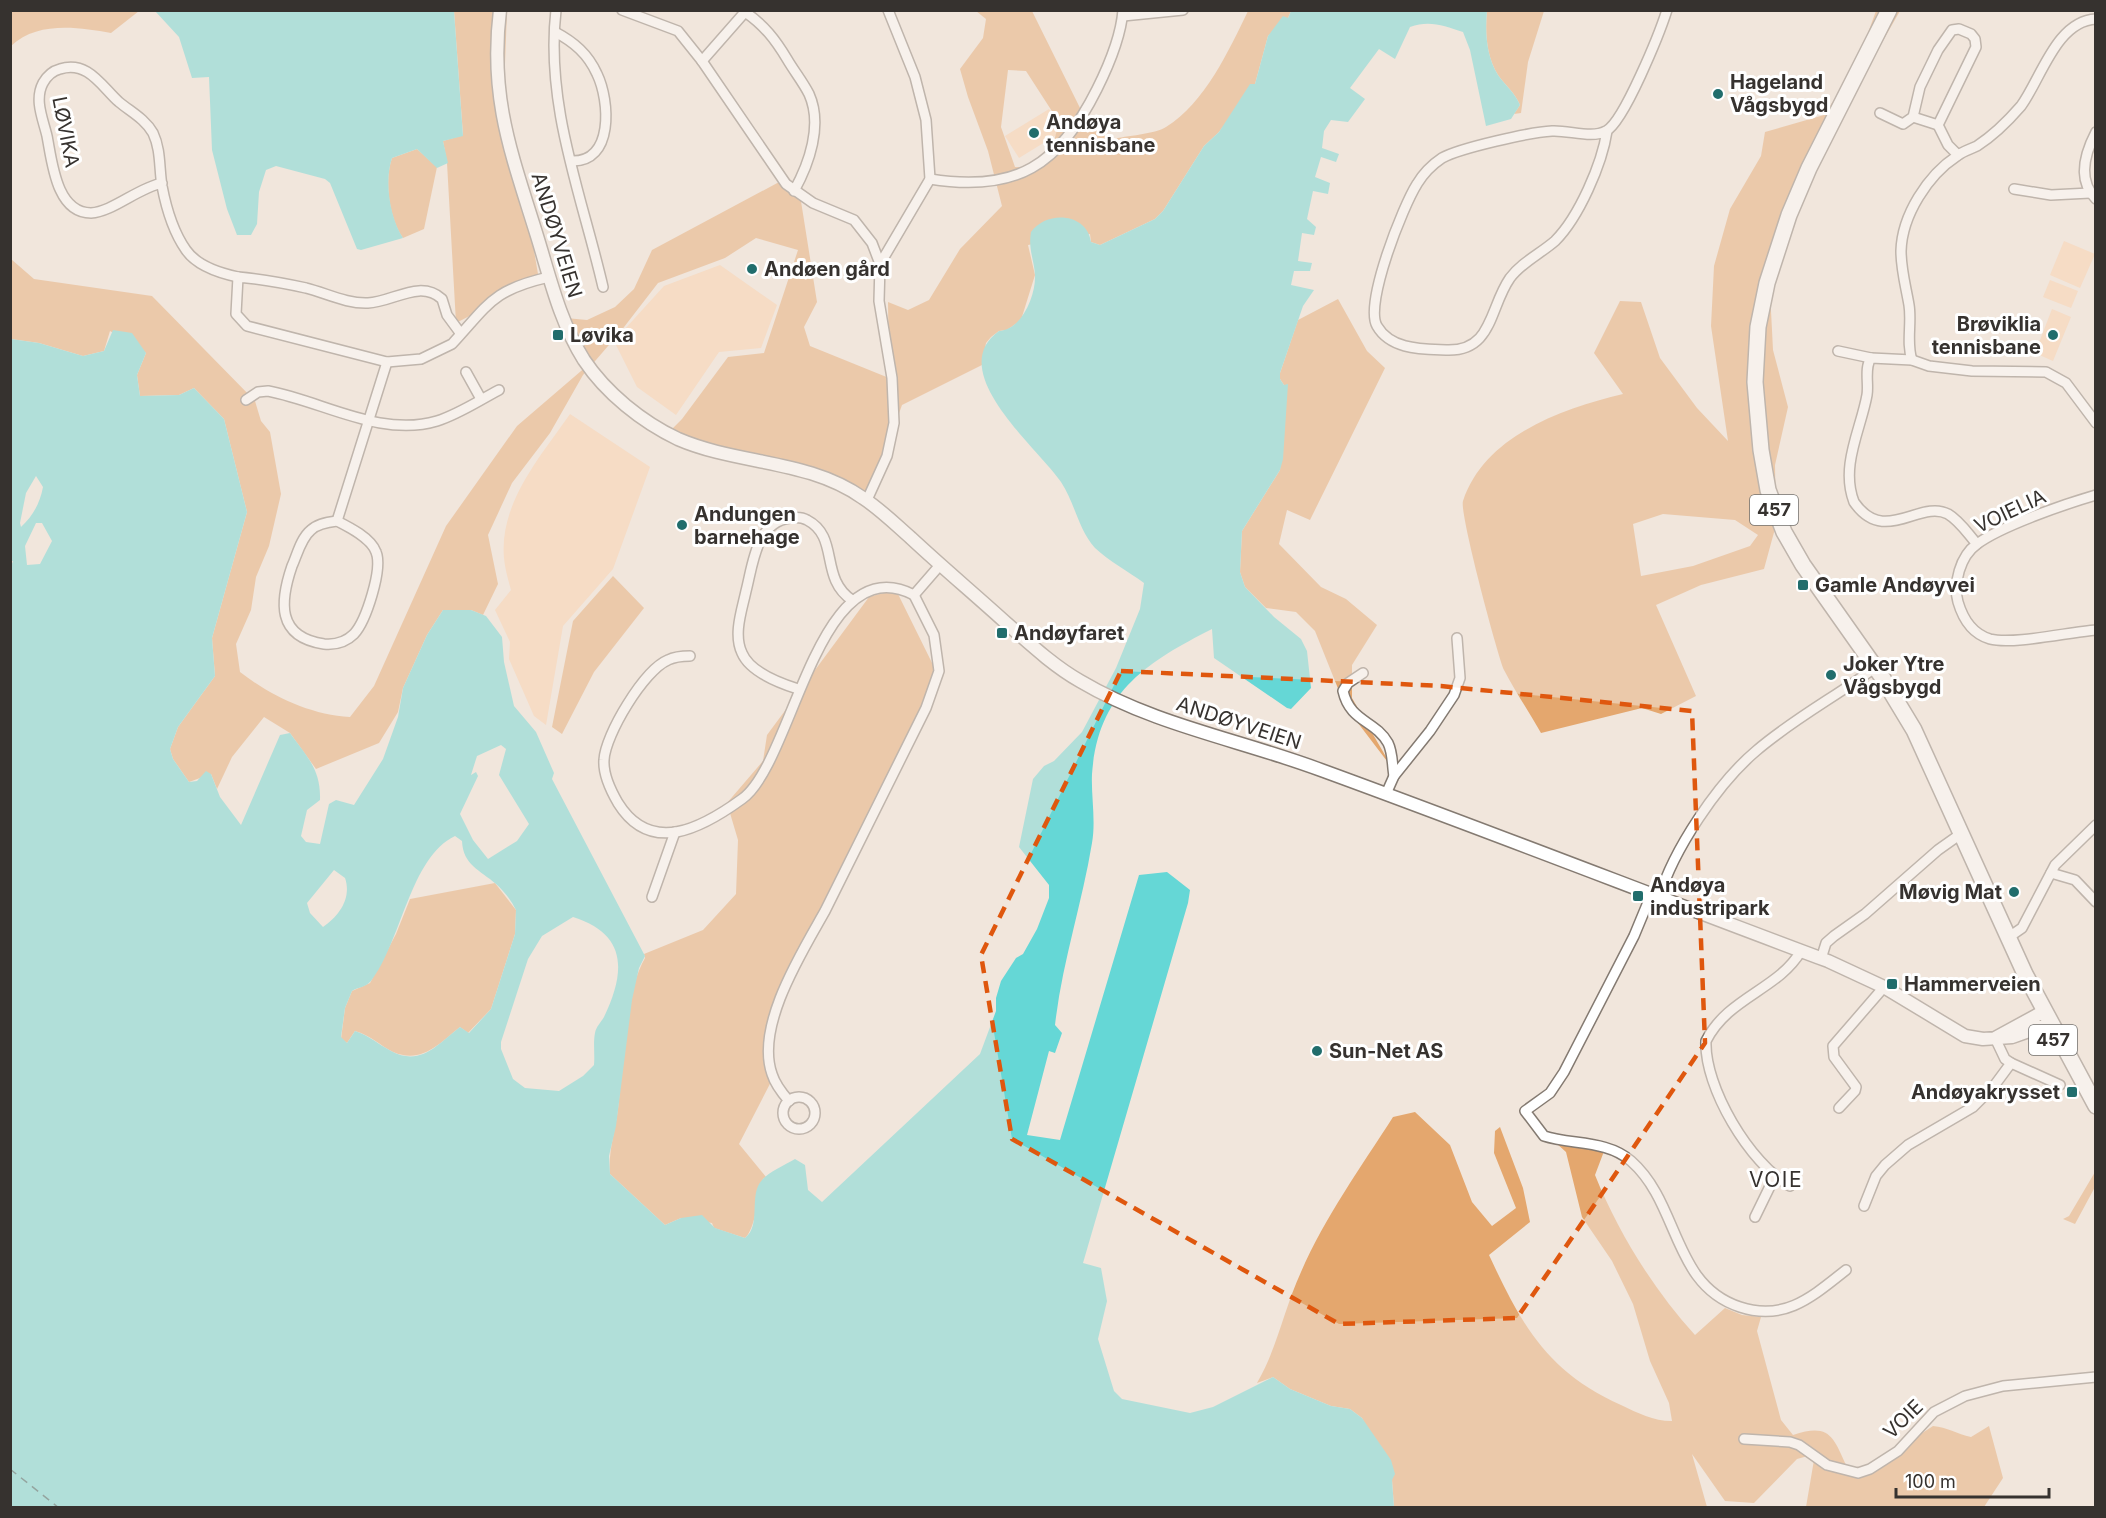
<svg xmlns="http://www.w3.org/2000/svg" width="2106" height="1518" viewBox="0 0 2106 1518" font-family="Inter,sans-serif">
  <style>
    .green { fill: #fcd0a8 }
    .forest { fill: #e4a76e; fill-rule: evenodd }
    .water { fill: #65d7d6; fill-rule: evenodd }
    .lines { fill: none; stroke-linecap: round; stroke-linejoin: round }
    .ferry { stroke: #255756; stroke-width: 1.5; stroke-dasharray: 8 6; stroke-linecap: butt }
    .minor-casing { stroke: #847a71; stroke-width: 12 }
    .tertiary-casing { stroke: #847a71; stroke-width: 15 }
    .primary-casing { stroke: #847a71; stroke-width: 18 }
    .minor { stroke: #fff; stroke-width: 9 }
    .tertiary { stroke: #fff; stroke-width: 12 }
    .primary { stroke: #fff; stroke-width: 15 }
    .marked { fill: none; stroke: #df570e; stroke-width: 4.5; stroke-dasharray: 12 8; stroke-linejoin: round }
    .poi-dot { fill: #216d6c; stroke: #fff; stroke-width: 2 }
    .labels { text-anchor: middle; stroke-width: 6; stroke-linejoin: round; paint-order: stroke }
    .shield { fill: #fff; stroke: #72706d; stroke-width: 1.5 }
    .shield-label { font-size: 18px; font-weight: bold; fill: #36322f }
    .poi-label { font-size: 20px; font-weight: bold; fill: #36322f; stroke: #fff; text-anchor: start }
    .street-label { font-size: 20px; fill: #36322f; stroke: #fff }
    .neighbourhood-label { font-size: 21px; letter-spacing: 1.5px; fill: #36322f; stroke: #fff }
  </style>
  <rect width="100%" height="100%" fill="#f1e6dc"/>
  <g class="green">
    <path d="M1049,109l14,22 -44,27 -14,-22z"/>
    <path d="M2064,241l31,13 -15,34 -30,-13z"/>
    <path d="M720,265l57,40 -16,43 -42,4 -43,63 -39,-28 -23,-46 50,-55z"/>
    <path d="M2050,280l28,11 -7,17 -28,-11z"/>
    <path d="M2052,309l19,8 -18,44 -18,-8z"/>
    <path d="M570,414l80,53 -37,102 -50,57 -17,99 -12,-9 -25,-57 1,-17 -15,-32 16,-20c-3,-11 -6,-21 -7,-32 -5,-55 37,-102 66,-144z"/>
  </g>
  <g class="forest">
    <path d="M11,10h128v1l-28,22c-33,-6 -74,-12 -100,13z"/>
    <path d="M454,11h53l-4,106 24,92 12,71 -83,43 -9,-160 -4,-22 20,-6z"/>
    <path d="M976,11h56l49,99 31,29c14,-3 43,-5 54,-12 39,-24 63,-77 82,-116h43l-3,7 -20,18 -13,48 -36,48 -15,14 -41,65 -8,8 -55,26 -9,-3 -1,-8 -62,11 7,30 -14,45 -14,10 -8,1 -8,6 -5,6 -4,22 -80,40 -34,95 -26,-16 -175,-50 15,-15 46,-62 36,-4 34,-103 -42,-12 -31,20 -67,25 -37,48 -38,44 -33,58 -38,50 -24,52 10,49 -15,31 -12,-5h-28l-16,25 -24,53 -5,24 -19,31 -63,26 -26,-36 -26,-16 -32,40 -15,32 -6,-15 -22,8 -16,-23 -3,-10 8,-22 37,-51 -3,-38 35,-126 -23,-93 -30,-31 -15,7 -39,1 -3,-21 9,-22 -36,-22 -6,20 -21,5 -44,-13 -28,-4v-80l23,20 118,17 103,105 6,20 9,11 11,62 -12,52 -13,31 -5,33 -15,34 4,28c31,24 70,43 110,45l24,-31 72,-160 71,-100 71,-61 -33,-48 32,3 28,-13 19,-18 18,-39 129,-69 19,14 17,107 -13,25 6,19 79,32 -1,-76 20,8 21,-10 31,-51 42,-43 -14,-55 -20,-54 -8,-28 23,-31 3,-19zM1008,70l18,1 31,48 3,1 -7,24 -18,24 -20,-1 -14,-40z"/>
    <path d="M1487,11h57l-16,51 -7,51 -7,1 6,-9c-5,-12 -15,-20 -22,-30 -12,-19 -13,-44 -11,-64z"/>
    <path d="M1876,11h24l-65,113 -25,54 -40,113 3,59 15,57 -13,58 1,60 -12,44 -63,16 -45,20 40,91 -35,18 -19,-6 -101,25c-12,-21 -26,-42 -37,-63 -7,-17 -45,-158 -41,-169 22,-66 99,-92 160,-107l-29,-41 26,-52 21,1 19,56 37,50 31,33 -17,-115 3,-60 16,-57 31,-53 4,-24 59,-17 31,-47zM1663,514l72,6 23,15 -8,11 -57,20 -52,10 -8,-52z"/>
    <path d="M417,149l20,18 -13,62 -21,9c-14,-19 -19,-58 -11,-80z"/>
    <path d="M1338,299l29,52 18,17 -75,152 -23,-10 -8,34 42,43 25,12 31,26 -25,40v33l41,71 -48,-63 -30,-75 -19,-19 -30,-4 -21,-21 -5,-15 2,-41 38,-61 4,-85 -4,-6v-6l18,-53z"/>
    <path d="M613,576l31,32 -50,64 -32,62 -10,-7 21,-106z"/>
    <path d="M890,591l7,1 40,81 -4,29 -144,282 -21,60 5,34 -34,66 27,33 -3,2c-4,15 -8,51 -18,59l-31,-10 -2,-5 -31,-5 -16,7 -55,-51c-2,-22 5,-42 8,-65 5,-42 6,-115 27,-151l-1,-4 59,-24 33,-36 2,-54 -11,-37 36,-42 4,-26 102,-138z"/>
    <path d="M495,883l21,27 -1,24 -24,75 -23,24 -8,-6c-21,17 -38,37 -67,25 -14,-7 -21,-16 -38,-21l-8,12 -6,-4 4,-31 7,-17 18,-8 26,-49 14,-35z"/>
    <path d="M1415,1112l35,33 22,57 20,24 24,-18 -22,-55 1,-22 5,-4 23,61 7,34 -41,33c32,69 58,117 132,150 17,8 32,16 51,16l-3,-18 -19,-42 -17,-57 -21,-43 -30,-44 -16,-65 -20,-18 60,12 -11,29c23,57 58,114 100,160l30,-27 17,7 19,2 -4,14 24,89 12,15c36,-12 40,1 53,30l-2,5 20,1 69,-45c14,1 24,8 38,11l18,-11 14,52 -19,29h-178l9,-53 -18,5 -43,44 -29,-2 -33,-47 15,53h-313l-2,-27 -30,-62 -12,-9 -19,-3 -41,-17 -17,-12 -16,6c20,-34 27,-74 44,-111 24,-55 60,-105 92,-155z"/>
    <path d="M2095,1172v15l-20,37 -12,-5 6,-3z"/>
  </g>
  <g class="water">
    <path d="M155,11h299l9,125 -20,5 5,22 -11,5 -20,-19 -25,9c-8,24 -2,60 11,80l-42,12 -4,-1 -27,-66 -5,-4 -49,-13 -10,4 -7,22 -2,32 -6,11h-14l-10,-26 -15,-59 -3,-73 -17,1 -13,-41z"/>
    <path d="M1291,11h196c-2,20 -1,45 11,64 7,10 17,18 22,30l-9,14 -25,7 -16,-76 -7,-18c-19,-6 -33,-12 -53,-5l-15,32 -16,-10 -29,39 15,11 -17,23 -17,-2 -7,11 -2,17 17,6 -3,8 -15,-5 -6,20 15,6 -2,11 -15,-3 -6,28 9,8 -2,8 -12,-2 -4,28 14,2 -2,8h-16l-3,14 23,5 -11,16 -23,67v6l4,6 4,-1 -5,75 -3,11 -38,61 -2,41 5,15 29,30 27,22 6,12 4,37 -20,21 -4,-1 -73,-50 -2,-29c-67,34 -114,64 -120,145 -1,23 4,46 0,69 -10,61 -30,120 -37,182l7,8 -7,20 -6,-2 -22,84 33,5 79,-265 28,-3 23,18 -2,13 -105,360 18,5 6,33 -9,38 16,52 8,8 68,14 23,-6 60,-30 17,12 41,17 19,3 12,9 29,42 4,14 -3,6 2,27h-1383l-1,-938 3,-8h-2v-222l28,4 44,13 21,-5 9,-21 19,3 14,20 -9,22 3,21 39,-1 15,-7 30,31 23,93 -35,126 3,38 -37,51 -8,22 3,10 16,23 8,-1 9,-10 5,3 9,23 21,28 39,-90 10,-2c17,24 31,36 30,67l-13,10 -6,26 5,6 14,2 9,-40 7,-4 18,5 29,-46 15,-42 5,-29 24,-53 16,-25h28l15,6 16,21 2,25 10,44 22,26 18,41 -2,6 93,177 -6,12 -7,32 -16,126 -7,30 1,18 55,51 16,-7 21,-3 13,13 30,10c17,-13 3,-43 17,-58 8,-9 23,-15 33,-21l10,6 3,25 14,12 158,-148 16,-43v-13l5,-17 15,-23 7,-4 14,-25 12,-31v-13l-30,-38 14,-68 11,-13 10,-5 28,-29 34,-64 24,-59 4,-26c-15,-11 -35,-22 -49,-35 -17,-19 -20,-45 -34,-66 -23,-34 -118,-111 -62,-151 23,-1 37,-36 36,-56 -1,-16 -7,-26 -4,-43 16,-22 56,-19 60,10l9,3 55,-26 8,-8 41,-65 15,-14 31,-48h5l13,-48 15,-20 5,2zM36,476l7,11c-3,16 -10,29 -22,40l-1,-4 6,-30zM36,523h6l10,18 -12,23 -13,1 -2,-19zM501,745l5,4 -7,26 30,49 -12,17 -29,18 -15,-19 -13,-26 18,-38 -2,-4 -5,3 6,-19zM455,836l7,5c1,24 18,29 34,43 8,7 15,16 20,26l-1,24 -24,75 -22,24 -9,-6c-22,17 -39,40 -69,24 -13,-7 -21,-15 -36,-20l-8,12 -6,-6 4,-29 7,-17c5,-4 13,-3 19,-10 30,-38 39,-124 84,-145zM334,870l11,8c7,20 -6,38 -22,49l-13,-14 -3,-10zM573,917c54,17 53,54 31,100 -3,5 -8,10 -9,16 -2,10 0,22 -1,32l-11,11 -24,15 -34,-3 -12,-9 -12,-30v-7l27,-83 14,-23z"/>
  </g>
  <g class="lines">
    <path class="ferry" d="M10,1469l49,39"/>
    <g class="minor-casing">
      <g id="minor">
        <path d="M556,10c-11,96 26,186 47,277"/>
        <path d="M622,10l56,21 24,30 84,123 27,19 41,17 18,23 8,21 -1,37 13,77 2,45 -7,33 -20,44"/>
        <path d="M1123,16l60,-6"/>
        <path d="M555,32c19,10 33,22 42,42 13,27 17,89 -26,87"/>
        <path d="M702,61l43,-49c19,13 30,27 42,47 7,12 16,23 22,35 14,31 0,70 -15,97"/>
        <path d="M1880,113l23,11 10,-7 7,-30 18,-37 14,-20 7,-1 12,5 4,5 1,8 -38,78 10,20 10,10"/>
        <path d="M1913,117l25,8"/>
        <path d="M1607,131c-5,33 -28,86 -52,110 -15,13 -33,21 -45,37 -21,30 -17,74 -64,72 -24,-1 -55,0 -69,-24 -13,-22 26,-120 40,-142 6,-10 16,-20 25,-26 18,-10 89,-26 110,-27 17,-1 40,8 54,0 18,-9 54,-99 61,-121"/>
        <path d="M2096,132c-11,21 -19,48 0,67"/>
        <path d="M930,179c87,14 129,-14 167,-90 12,-24 24,-52 26,-79"/>
        <path d="M162,183c-24,5 -50,29 -71,30 -35,0 -39,-52 -44,-77 -4,-17 -13,-36 -4,-53 4,-7 9,-12 17,-14 28,-9 42,18 59,33 12,10 26,17 34,31 8,17 6,35 9,53 4,21 12,47 24,64 11,16 33,23 52,27"/>
        <path d="M2014,189l37,6 39,-2"/>
        <path d="M880,264l50,-85 -4,-59 -11,-43 -27,-67"/>
        <path d="M461,334l-14,-19 -5,-16c-22,-20 -49,3 -74,4 -21,1 -42,-10 -62,-15 -23,-5 -46,-9 -68,-11l-2,37 11,12 140,36 34,-3 31,-15c37,-40 40,-54 97,-67"/>
        <path d="M1838,351l33,7"/>
        <path d="M1912,360c-6,-17 0,-37 -3,-55 -3,-18 -8,-35 -8,-54 1,-36 27,-76 56,-95 6,-5 14,-7 20,-10 17,-11 31,-25 44,-40 20,-27 35,-85 75,-87"/>
        <path d="M466,372l15,27"/>
        <path d="M246,400l12,-8 10,-1c54,10 113,47 169,30 22,-7 41,-20 62,-31"/>
        <path d="M2096,495c-31,9 -95,31 -119,49 -17,12 -24,40 -19,58 5,17 15,32 32,37 23,6 79,-7 106,-9"/>
        <path d="M337,521c12,6 34,17 39,31 7,17 -10,69 -22,82 -8,8 -19,11 -30,10 -48,-7 -44,-43 -32,-78 5,-11 9,-28 19,-36 6,-6 17,-8 26,-9z"/>
        <path d="M337,521l50,-159"/>
        <path d="M1977,544c-9,-10 -17,-23 -29,-30 -28,-15 -64,32 -94,-12 -14,-36 7,-73 13,-107 2,-11 -3,-27 4,-37l41,2 17,6 43,5 74,1 20,11 30,40"/>
        <path d="M690,656c-6,0 -16,1 -22,4 -24,10 -63,75 -64,100 -1,14 7,31 14,43 33,53 84,25 124,-4 52,-37 75,-254 172,-204l26,-30"/>
        <path d="M1363,673l-15,10 -5,8c7,31 32,29 45,52 5,10 4,22 6,33"/>
        <path d="M798,689c-19,-6 -48,-17 -56,-36 -9,-19 0,-43 4,-62 7,-27 10,-69 44,-73 6,-1 12,-1 17,2 33,17 12,58 45,80"/>
        <path d="M1386,794l8,-18 36,-45 24,-36 6,-17 -3,-40"/>
        <path d="M2051,873l24,7 21,22"/>
        <path d="M1651,895l-17,41 -70,136 -14,21 -25,18 19,25c28,9 63,4 87,25 49,43 41,124 109,146 45,15 73,-11 106,-37"/>
        <path d="M652,897l23,-65"/>
        <path d="M1659,898c14,-48 59,-115 97,-147 37,-32 81,-55 120,-84"/>
        <path d="M2009,937l13,-9 33,-63 41,-40"/>
        <path d="M1821,959l5,-16 8,-7 31,-22 73,-64 24,-17"/>
        <path d="M2011,1063l49,22"/>
        <circle cx="799" cy="1113" r="16"/>
        <path d="M789,1101c-7,-8 -14,-17 -17,-27 -17,-48 30,-122 53,-163l101,-203 13,-37 -5,-36 -20,-40"/>
        <path d="M1839,1108l16,-17 1,-4 -22,-30 -1,-11 51,-59"/>
        <path d="M1790,1186c-40,-22 -86,-99 -84,-145 22,-44 72,-51 95,-90"/>
        <path d="M1864,1206l12,-30 9,-11 23,-20 65,-38 21,-21 17,-23 -6,-4 -10,-21"/>
        <path d="M1755,1217l20,-41"/>
        <path d="M1744,1439l46,3 9,3 28,20 31,8 12,-4 28,-18 36,-39 31,-16 38,-10 93,-9"/>
      </g>
    </g>
    <g class="tertiary-casing">
      <path id="tertiary" d="M500,10c-11,88 12,145 37,226 13,42 23,86 47,124 22,33 58,62 94,79 60,26 130,20 185,59 17,11 32,26 48,40 30,28 62,55 93,83 24,21 48,44 76,60 74,44 161,59 241,89 170,62 338,128 507,191l56,26 81,49 18,3 29,-2 34,-12 3,-8 -8,-4 -46,25"/>
    </g>
    <g class="primary-casing">
      <path id="primary" d="M1889,10l-80,158 -20,47 -22,68 -9,44 -3,55 6,68 7,40 16,42 19,33 79,112 32,53 111,244 71,132"/>
    </g>
    <use href="#minor" class="minor"/>
    <use href="#tertiary" class="tertiary"/>
    <use href="#primary" class="primary"/>
  </g>
  <path d="M0 0H2106V1518H0ZM1121,671l320,15 251,25 13,332 -188,275 -178,6 -327,-185 -31,-184z" fill="#f1e6dc" fill-opacity=".55" fill-rule="evenodd"/>
  <path class="marked" d="M1121,671l320,15 251,25 13,332 -188,275 -178,6 -327,-185 -31,-184z"/>
  <g class="poi-dot">
    <circle cx="1718" cy="94" r="6"/>
    <circle cx="1034" cy="133" r="6"/>
    <circle cx="752" cy="269" r="6"/>
    <rect x="552" y="329" width="12" height="12" rx="3"/>
    <circle cx="2053" cy="335" r="6"/>
    <circle cx="682" cy="525" r="6"/>
    <rect x="1797" y="579" width="12" height="12" rx="3"/>
    <rect x="996" y="627" width="12" height="12" rx="3"/>
    <circle cx="1831" cy="675" r="6"/>
    <circle cx="2014" cy="892" r="6"/>
    <rect x="1632" y="890" width="12" height="12" rx="3"/>
    <rect x="1886" y="978" width="12" height="12" rx="3"/>
    <circle cx="1317" cy="1051" r="6"/>
    <rect x="2066" y="1086" width="12" height="12" rx="3"/>
  </g>
  <g class="labels">
    <g class="shield">
      <rect x="1750" y="495" width="48" height="30" rx="4.5"/>
      <rect x="2029" y="1025" width="48" height="30" rx="4.5"/>
    </g>
    <g class="shield-label">
      <text x="1774" y="516">457</text>
      <text x="2053" y="1046">457</text>
    </g>
    <g class="poi-label">
      <text x="1730" y="89">Hageland<tspan x="1730" dy="23">Vågsbygd</tspan></text>
      <text x="1046" y="129">Andøya<tspan x="1046" dy="23">tennisbane</tspan></text>
      <text x="764" y="276">Andøen gård</text>
      <text x="2041" y="331" text-anchor="end">Brøviklia<tspan x="2041" dy="23">tennisbane</tspan></text>
      <text x="570" y="342">Løvika</text>
      <text x="694" y="521">Andungen<tspan x="694" dy="23">barnehage</tspan></text>
      <text x="1815" y="592">Gamle Andøyvei</text>
      <text x="1014" y="640">Andøyfaret</text>
      <text x="1843" y="671">Joker Ytre<tspan x="1843" dy="23">Vågsbygd</tspan></text>
      <text x="1650" y="892">Andøya<tspan x="1650" dy="23">industripark</tspan></text>
      <text x="2002" y="899" text-anchor="end">Møvig Mat</text>
      <text x="1904" y="991">Hammerveien</text>
      <text x="1329" y="1058">Sun-Net AS</text>
      <text x="2060" y="1099" text-anchor="end">Andøyakrysset</text>
    </g>
    <g class="street-label">
      <text transform="translate(66 132) rotate(79)" y="7">LØVIKA</text>
      <text transform="translate(557 235) rotate(73)" y="7">ANDØYVEIEN</text>
      <text transform="translate(2010 511) rotate(-25)" y="7">VOIELIA</text>
      <text transform="translate(1239 723) rotate(18)" y="7">ANDØYVEIEN</text>
      <text transform="translate(1903 1419) rotate(-44)" y="7">VOIE</text>
    </g>
    <g class="neighbourhood-label">
      <text x="1776" y="1187">VOIE</text>
    </g>
  </g>
  <rect width="2106" height="1518" fill="none" stroke="#36322f" stroke-width="24"/>
  <path d="M1896 1488v9h153v-9" fill="none" stroke="#36322f" stroke-width="3"/>
  <text x="1905" y="1488" font-size="18" fill="#36322f" stroke="#ffffff" stroke-width="4.5" paint-order="stroke">100 m</text>
</svg>
